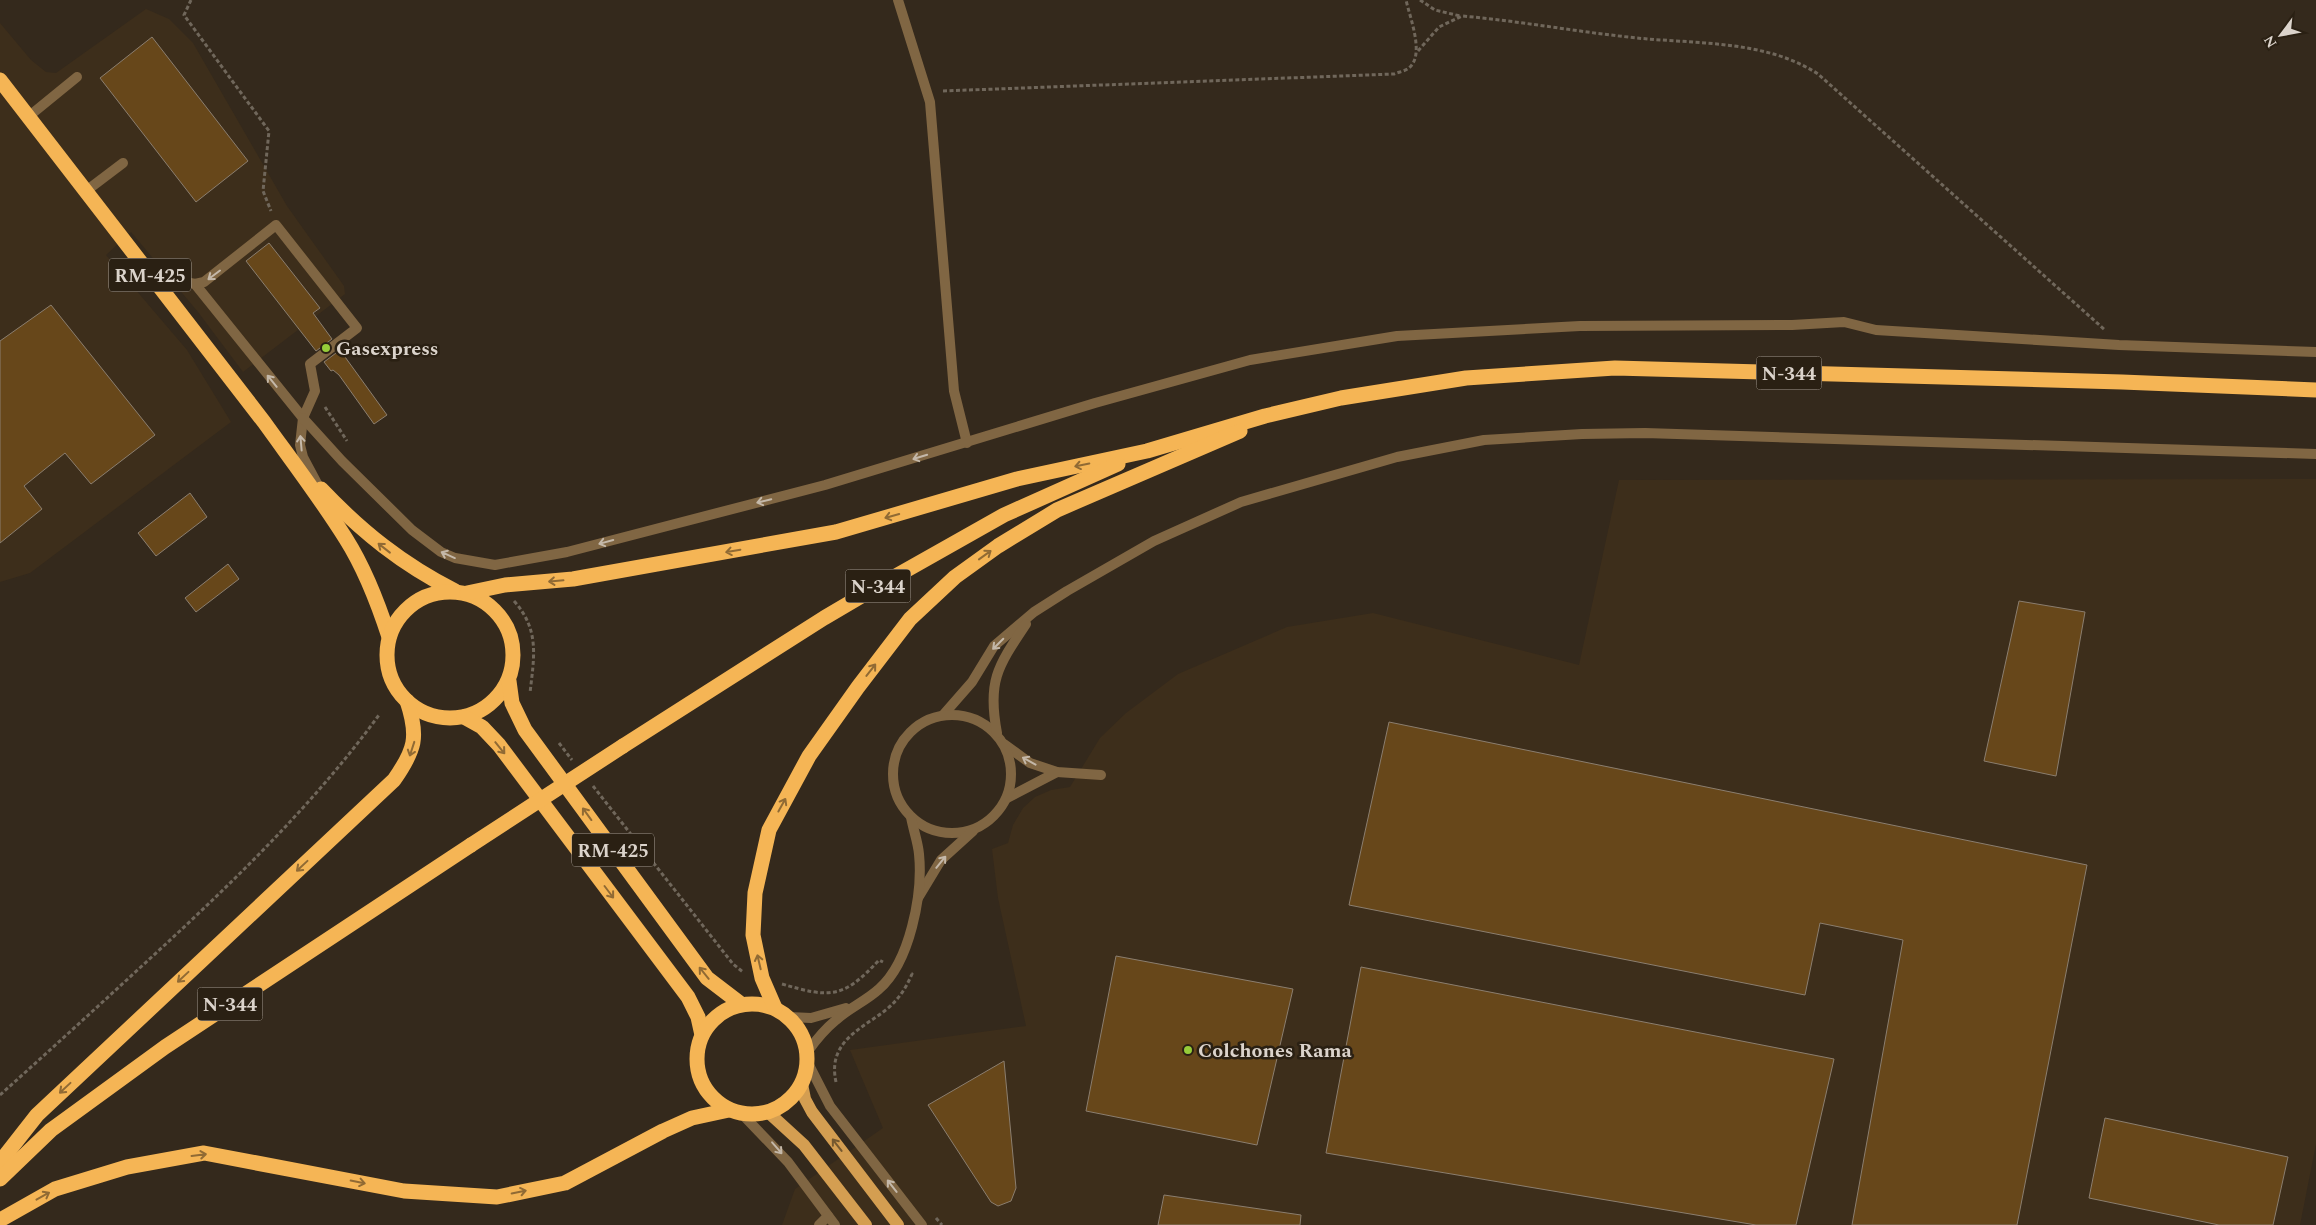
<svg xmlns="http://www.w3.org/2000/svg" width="2316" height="1225" viewBox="0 0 2316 1225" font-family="Spectral,serif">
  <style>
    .built { fill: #3d2e1b }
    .building { fill: #67471a; stroke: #8b7e6f }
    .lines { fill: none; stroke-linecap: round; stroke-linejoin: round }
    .path { stroke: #70675b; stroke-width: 3; stroke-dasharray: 4 2.5; stroke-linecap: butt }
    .lane { stroke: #806643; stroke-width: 10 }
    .street { stroke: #806643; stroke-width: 10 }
    .primary { stroke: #d49e51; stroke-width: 12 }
    .highway { stroke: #f5b555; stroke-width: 15 }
    .highway-bridge { stroke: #f5b555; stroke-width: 15 }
    .oneway { stroke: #c4b8a9 }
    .oneway2 { stroke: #906a34 }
    .oneway3 { stroke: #76592f }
    .poi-dot { fill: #96cc39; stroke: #2a2013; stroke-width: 2 }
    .labels { text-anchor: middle; stroke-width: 5; stroke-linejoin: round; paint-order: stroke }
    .shield { fill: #2a2013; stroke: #a69d94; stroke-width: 1 }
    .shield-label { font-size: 19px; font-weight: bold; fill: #dbd3cb }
    .poi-label { font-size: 20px; font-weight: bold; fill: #dbd3cb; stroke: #2a2013; text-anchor: start }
  </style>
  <rect width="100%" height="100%" fill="#34291c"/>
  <g class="built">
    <path d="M146,9l23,10 24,24 94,163 57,80 1,8 -102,78 -45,-60 -67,-80 -25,23 81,95 44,72 -201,151 -30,9v-559l31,37 15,12 10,1z"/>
    <path d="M2316,479v665l-16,81h-1518l13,-36 88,-61 -33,-78 176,-24 -28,-128 -6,-49 16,-6 5,-18 10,-17 12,-11 16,-7 19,-3 30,-49 26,-25 52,-39 109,-47 86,-14 206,52 40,-185z"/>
  </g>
  <g class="building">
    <path d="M152,37l96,124 -52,41 -96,-124z"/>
    <path d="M269,243l51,65 -7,5 19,26 -16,12 -70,-90z"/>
    <path d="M51,305l104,130 -64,49 -26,-31 -41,33 18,23 -42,34v-202z"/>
    <path d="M340,350l47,65 -13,9 -35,-49 -6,-5 -2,1 -7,-9z"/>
    <path d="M190,493l17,24 -51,39 -18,-23z"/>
    <path d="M228,564l11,15 -43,33 -11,-14z"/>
    <path d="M2019,601l66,11 -29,164 -72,-15z"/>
    <path d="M1389,722l698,143 -70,360h-165l51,-285 -83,-17 -15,72 -456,-90z"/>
    <path d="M1116,956l177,33 -36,156 -171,-34z"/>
    <path d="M1361,967l473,92 -38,166h-40l-430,-72z"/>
    <path d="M1004,1061l12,127 -5,13 -13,5 -7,-4 -63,-97z"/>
    <path d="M2105,1118l183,39 -15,68h-54l-130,-27z"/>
    <path d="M1164,1195l137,20 -1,10h-142z"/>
  </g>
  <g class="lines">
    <g class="path">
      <path d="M191,0l-7,15 85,116 -6,60 8,20"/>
      <path d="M1420,0l15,10 25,6"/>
      <path d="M1418,51l21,-24 23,-11c58,5 116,16 175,22 60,6 129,2 181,36l287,256"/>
      <path d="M943,91l451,-17c5,-2 11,-3 15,-6 16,-13 1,-50 -3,-68"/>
      <path d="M325,407l22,34"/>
      <path d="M514,601c26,29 20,56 16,92"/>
      <path d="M559,743l13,17"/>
      <path d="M593,786l140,178 10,8"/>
      <path d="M782,984c48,14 61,15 97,-24l4,2"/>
      <path d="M836,1082c-9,-41 26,-53 51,-73 12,-10 19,-21 25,-35l-3,-1"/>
      <path d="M0,1095c48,-43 95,-86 143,-130 84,-77 168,-157 236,-250"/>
      <path d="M936,1218l6,7"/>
    </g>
    <g class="lane">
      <path d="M28,117l49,-40"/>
      <path d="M86,191l37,-28"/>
      <path d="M151,275l44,9 108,134"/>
      <path d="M195,284l9,-2 72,-57 81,103 -47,36 5,27 -12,27 -3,27 3,12 16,30"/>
      <path d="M1004,744l26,19 27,9 44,3"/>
      <path d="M1007,798l50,-26"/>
      <path d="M808,1063l22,43 92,119"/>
      <path d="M742,1114l46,48 47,63"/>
      <path d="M819,1225l9,-9"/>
    </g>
    <g class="street">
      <path d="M898,0l32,102 24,289 13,52"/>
      <path d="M303,418l39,43 70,69 29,22 14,6 40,7 72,-13 258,-67 270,-82 155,-43 147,-24 183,-10 212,-1 52,-3 32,8 243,15 197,7"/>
      <path d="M944,714l28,-32 22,-36 40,-34 33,-21 87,-50 87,-39 156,-45 87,-17 98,-6 63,-1 671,21"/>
      <circle cx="952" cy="774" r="59"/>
      <path d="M997,733c-10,-52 1,-67 29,-109"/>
      <path d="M918,898l23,-38 32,-29"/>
      <path d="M789,1017l22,1 35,-10"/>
      <path d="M808,1051c8,-11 17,-22 28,-31 13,-12 30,-19 43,-31 31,-27 44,-95 40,-135 -1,-12 -6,-25 -8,-37"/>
    </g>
    <g class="primary">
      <path d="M802,1084l3,15 7,13 86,113"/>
      <path d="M769,1113l35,32 62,80"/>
    </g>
    <g class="highway">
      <path d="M0,80l264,342c28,39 57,77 82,117 19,30 32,64 43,98"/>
      <path d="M321,489c41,43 81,75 134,102"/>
      <circle cx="450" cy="655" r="63"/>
      <path d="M467,593l38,-8 68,-6 263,-47 181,-53 130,-28 118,-35 76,-18 125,-20 149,-10 507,14 194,8"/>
      <path d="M509,681l3,22 13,27 182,248 34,26"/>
      <path d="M464,717l18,10 17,18 189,252 10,20 4,18"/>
      <path d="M623,746l201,-128 56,-33 124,-70 114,-51"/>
      <circle cx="752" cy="1059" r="55"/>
      <path d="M775,1008l-13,-30 -9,-43 2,-42 14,-63 40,-74 49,-69 52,-68 45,-42 43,-31 59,-36 183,-79"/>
      <path d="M0,1162l37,-47 357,-335c21,-30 25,-43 13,-79"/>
      <path d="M0,1179l51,-49 114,-83 306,-202"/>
      <path d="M0,1220l55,-31 72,-22 77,-14 200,38 93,6 68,-14 98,-52 29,-13 37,-8"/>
    </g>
    <path class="highway-bridge" d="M471,845l152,-99"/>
  </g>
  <defs><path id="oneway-shaft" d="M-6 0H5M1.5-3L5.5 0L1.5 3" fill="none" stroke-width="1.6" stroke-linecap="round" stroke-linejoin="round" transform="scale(1.25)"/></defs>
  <g class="oneway">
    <use href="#oneway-shaft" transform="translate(214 275) rotate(143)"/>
    <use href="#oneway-shaft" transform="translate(272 381) rotate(-129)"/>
    <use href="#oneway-shaft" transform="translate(301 443) rotate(-95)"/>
    <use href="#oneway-shaft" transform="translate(920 457) rotate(163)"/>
    <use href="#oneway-shaft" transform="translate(764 501) rotate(166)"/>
    <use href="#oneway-shaft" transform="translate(606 542) rotate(165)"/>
    <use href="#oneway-shaft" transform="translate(448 555) rotate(-156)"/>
    <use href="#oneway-shaft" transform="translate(998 644) rotate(135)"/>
    <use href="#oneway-shaft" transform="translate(1029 761) rotate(-151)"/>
    <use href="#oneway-shaft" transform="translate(941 862) rotate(-51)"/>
    <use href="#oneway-shaft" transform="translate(777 1148) rotate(49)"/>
    <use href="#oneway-shaft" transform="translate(892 1186) rotate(-128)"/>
  </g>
  <g class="oneway2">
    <use href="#oneway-shaft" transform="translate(1082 465) rotate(168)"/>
    <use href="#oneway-shaft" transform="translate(892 516) rotate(164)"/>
    <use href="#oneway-shaft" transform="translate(384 548) rotate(-142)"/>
    <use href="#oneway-shaft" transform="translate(733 551) rotate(170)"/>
    <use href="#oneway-shaft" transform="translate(985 555) rotate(-36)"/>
    <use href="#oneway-shaft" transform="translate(556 581) rotate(175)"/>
    <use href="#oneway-shaft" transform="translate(871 670) rotate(-52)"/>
    <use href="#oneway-shaft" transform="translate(500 748) rotate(51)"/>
    <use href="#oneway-shaft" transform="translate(412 749) rotate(108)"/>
    <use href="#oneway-shaft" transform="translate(782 805) rotate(-61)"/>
    <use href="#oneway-shaft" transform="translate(587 814) rotate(-126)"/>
    <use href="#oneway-shaft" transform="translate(302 866) rotate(137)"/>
    <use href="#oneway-shaft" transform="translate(609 892) rotate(53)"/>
    <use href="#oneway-shaft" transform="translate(759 962) rotate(-103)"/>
    <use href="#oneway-shaft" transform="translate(704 973) rotate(-129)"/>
    <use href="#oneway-shaft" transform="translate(183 977) rotate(137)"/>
    <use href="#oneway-shaft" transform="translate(65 1088) rotate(137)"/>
    <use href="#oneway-shaft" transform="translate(199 1155) rotate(-7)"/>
    <use href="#oneway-shaft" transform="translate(358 1182) rotate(11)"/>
    <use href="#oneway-shaft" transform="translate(519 1192) rotate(-12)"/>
    <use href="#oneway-shaft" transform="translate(43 1196) rotate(-29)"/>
  </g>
  <use class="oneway3" href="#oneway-shaft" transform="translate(837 1145) rotate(-128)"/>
  <g class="poi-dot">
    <circle cx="326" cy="348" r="5"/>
    <circle cx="1188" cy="1050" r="5"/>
  </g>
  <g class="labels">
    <g class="shield">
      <rect x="109" y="258.5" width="82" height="33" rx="4"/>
      <rect x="1756.5" y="356.5" width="65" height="33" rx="4"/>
      <rect x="845.5" y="569.5" width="65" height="33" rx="4"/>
      <rect x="572" y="833.5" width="82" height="33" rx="4"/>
      <rect x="197.5" y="987.5" width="65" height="33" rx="4"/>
    </g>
    <g class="shield-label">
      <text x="150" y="282">RM-425</text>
      <text x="1789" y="380">N-344</text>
      <text x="878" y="593">N-344</text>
      <text x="613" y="857">RM-425</text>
      <text x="230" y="1011">N-344</text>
    </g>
    <g class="poi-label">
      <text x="336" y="355">Gasexpress</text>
      <text x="1198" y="1057">Colchones Rama</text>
    </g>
  </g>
  <g transform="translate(2281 35) rotate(238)" stroke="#2a2013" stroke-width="4" paint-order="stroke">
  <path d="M0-4L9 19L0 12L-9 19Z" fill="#dbd3cb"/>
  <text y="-8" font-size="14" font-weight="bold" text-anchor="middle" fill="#dbd3cb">N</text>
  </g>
</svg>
